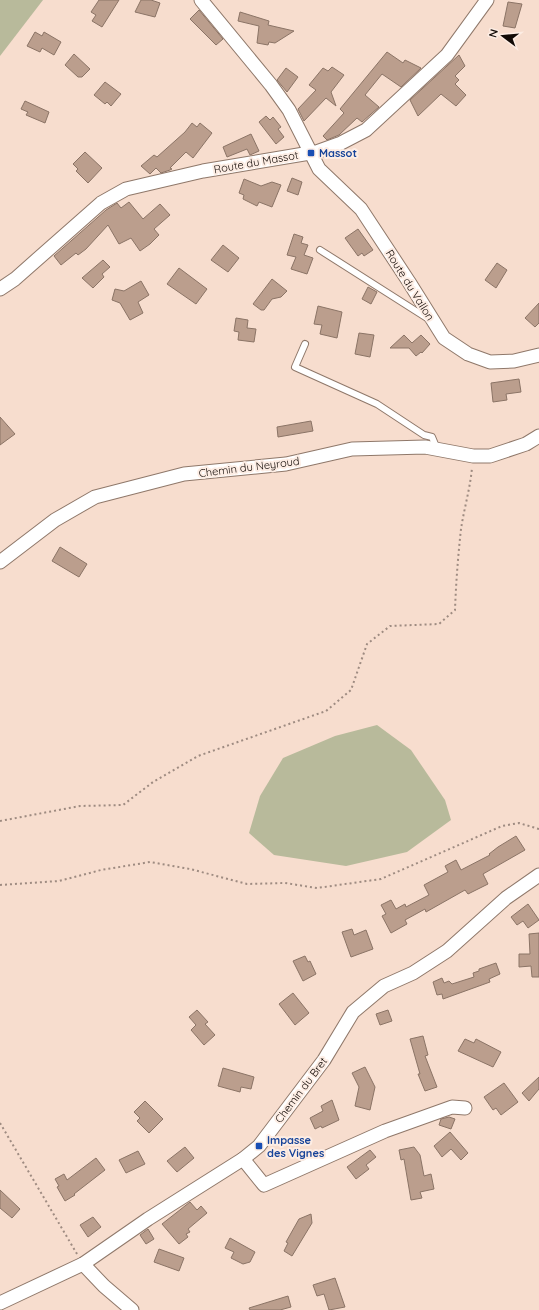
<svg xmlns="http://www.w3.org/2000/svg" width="539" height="1310" viewBox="0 0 539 1310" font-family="Quicksand,sans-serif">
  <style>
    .green { fill: #b8ba9b }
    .building { fill: #bb9e8d; stroke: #8b7466 }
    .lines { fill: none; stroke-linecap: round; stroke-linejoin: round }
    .lane-casing { stroke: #8f786a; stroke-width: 8 }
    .street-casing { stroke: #8f786a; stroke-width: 15 }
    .path { stroke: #9e8b81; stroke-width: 2; stroke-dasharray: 2 3; stroke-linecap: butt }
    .lane { stroke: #fff; stroke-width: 6 }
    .street { stroke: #fff; stroke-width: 13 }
    .transit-dot { fill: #1a4fb4; stroke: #fdede4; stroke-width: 1.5 }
    .labels { text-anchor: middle; stroke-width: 4; stroke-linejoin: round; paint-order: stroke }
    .transit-label { font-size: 11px; font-weight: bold; fill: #164399; stroke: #fdede4; text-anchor: start }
    .street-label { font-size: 11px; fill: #120a06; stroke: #fdede4 }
  </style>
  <rect width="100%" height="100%" fill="#f7ddce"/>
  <g class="green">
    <path d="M0,0h43l-43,56z"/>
    <path d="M377,725l34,25 34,50 6,20 -44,32 -61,14 -72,-11 -25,-22 11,-37 23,-38 52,-22z"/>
  </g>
  <g class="building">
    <path d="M99,0h20l-17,27 -10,-6 4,-6 -5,-3z"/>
    <path d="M141,0h10l9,3 -5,14 -20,-5z"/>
    <path d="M508,2l14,2 -7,24 -12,-2z"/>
    <path d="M199,10l24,29 -7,6 -26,-26z"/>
    <path d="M240,12l29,9 -1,4 26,6 -19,12 -6,-1 -1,3 -11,-2 2,-17 -21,-5z"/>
    <path d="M35,32l7,4 2,-4 17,10 -7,13 -12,-7 -2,4 -13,-6z"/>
    <path d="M387,52l16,11 2,-3 16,8 -20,19 -19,-13 -17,21 14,12 -17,15 -5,-4 -18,17 -12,5 -4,-4 21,-23 -4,-4z"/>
    <path d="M74,54l16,15 -8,8h-4l-13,-12z"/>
    <path d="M459,55l6,11 -10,10 4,4 -4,4 11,11 -10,11 -15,-12 -23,22 -8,-16z"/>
    <path d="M332,67l12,8 -13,17 5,14 -10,-8 -22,23 -6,-12 18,-19 -7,-5 14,-17 5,3z"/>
    <path d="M286,68l12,9 -11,15 -10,-12z"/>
    <path d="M105,82l16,12 -10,12 -4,-4 -2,2 -11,-9z"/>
    <path d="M25,101l24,11 -4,11 -19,-8 2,-3 -7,-3z"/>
    <path d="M266,116l4,4 3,-3 8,10 -3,2 6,8 -8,7 -17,-22z"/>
    <path d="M192,123l5,4 3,-4 12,10 -19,25 -7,-6 -16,16 2,1 -2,1 -9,3 -5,-5 -6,6 -9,-8 13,-11 3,2 28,-25z"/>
    <path d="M251,134l8,17 -9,4 -3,-6 -20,8 -4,-10z"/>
    <path d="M85,152l17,16 -14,15 -12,-12 2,-2 -5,-5z"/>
    <path d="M292,178l10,4 -4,13 -11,-4z"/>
    <path d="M244,179l17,7 11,-4 9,3 -9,22 -13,-5 -2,4 -14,-7 1,-4 -5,-2z"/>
    <path d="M129,202l14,17 17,-15 10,11 -16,14 5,6 -9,9 -10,7 -9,-13 -12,6 -11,-19 -22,24 -8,6 -2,-2 -15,12 -7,-9 52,-46 11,-7 4,5z"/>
    <path d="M358,229l15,21 -9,6 -2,-3 -4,3 -13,-18z"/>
    <path d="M294,234l9,3 -2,6 7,2 -4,10 9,3 -6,16 -16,-5 5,-12 -9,-2z"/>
    <path d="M223,245l16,13 -11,14 -17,-12z"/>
    <path d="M103,260l7,7 -8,7 2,3 -11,11 -11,-10z"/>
    <path d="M497,263l10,7 -11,18 -11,-8z"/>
    <path d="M179,268l28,21 -11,15 -29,-20z"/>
    <path d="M272,279l15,12 -6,6 -9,2 -8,11h-3l-8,-6z"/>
    <path d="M141,281l8,14 -11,7 5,11 -13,7 -10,-17 -8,-3 3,-11 9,2z"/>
    <path d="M368,287l9,5 -6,12 -9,-5z"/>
    <path d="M539,303v20l-4,4 -10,-9z"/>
    <path d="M318,306l24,6 -5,26 -17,-4 2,-9 -8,-1z"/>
    <path d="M236,318l12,2 -1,8 9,1 -2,13 -16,-2 1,-8 -5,-1z"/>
    <path d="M359,333l15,2 -4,22 -15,-3z"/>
    <path d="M404,335l8,8 9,-8 9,9 -8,9 -1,-1 -5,4 -7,-8h-19z"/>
    <path d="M519,379l2,13 -15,2 1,6 -14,2 -2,-19z"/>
    <path d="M0,417l15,17 -15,11z"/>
    <path d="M311,421l2,10 -35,6 -1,-10z"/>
    <path d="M60,547l27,17 -8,13 -27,-16z"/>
    <path d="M516,836l9,14 -42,24 5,10 -20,10 -3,-4 -39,22 -1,-3 -20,11 2,4 -16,9 -9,-17 4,-2 -5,-9 10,-5 5,9 9,-5 1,3 23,-12 -5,-10 24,-13 -3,-6 11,-6 5,10 29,-15 -1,-1 9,-7z"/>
    <path d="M528,904l11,16 -11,8 -5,-7 -6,4 -6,-8z"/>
    <path d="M352,929l2,6 12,-5 7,19 -22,8 -9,-25z"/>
    <path d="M539,933v44h-7l-1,-11 -12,1v-13h11l-1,-20z"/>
    <path d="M305,956l3,6 2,-1 6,13 -13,7 -10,-20z"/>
    <path d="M496,963l4,11 -11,5 1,3 -47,17 -1,-5 -5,1 -4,-13 9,-4 2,5 5,-2 3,3 22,-7 -1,-4 6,-2v-2z"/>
    <path d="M293,993l16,20 -14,12 -16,-21z"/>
    <path d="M197,1010l11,12 -3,2 10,11 -11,10 -13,-15 5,-5 -7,-8z"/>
    <path d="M388,1010l4,11 -12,4 -4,-11z"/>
    <path d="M423,1036l5,19 -3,1 12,31 -12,4 -7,-17h2l-10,-35z"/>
    <path d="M465,1039l9,4 2,-4 25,13 -8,15 -35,-16z"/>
    <path d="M365,1067l10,20 -5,23 -15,-4 4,-19 -7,-14z"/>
    <path d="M223,1068l31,9 -3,12 -10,-2 -1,5 -22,-6z"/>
    <path d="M539,1077v12l-10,12 -7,-8z"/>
    <path d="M504,1083l14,19 -17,13 -5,-7 -3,2 -9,-13z"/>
    <path d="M332,1100l7,20 -17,8 -1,-2 -6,3 -5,-11 13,-7 -2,-5z"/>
    <path d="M145,1101l18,18 -14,14 -12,-12 3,-3 -6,-6z"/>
    <path d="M449,1117l6,2 -4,10 -12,-4 2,-6z"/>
    <path d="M450,1132l18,21 -7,7 -10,-11 -9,8 -8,-11z"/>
    <path d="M185,1147l9,11 -17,14 -10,-11z"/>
    <path d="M414,1147l6,8 4,21 7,-2 3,15 -14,3 2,6 -11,2 -7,-41 -3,1 -2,-10z"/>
    <path d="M370,1150l6,7 -10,8 3,4 -13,10 -9,-12z"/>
    <path d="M138,1151l7,13 -19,9 -7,-13z"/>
    <path d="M96,1158l9,12 -31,24 1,1 -10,6 -8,-14 2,-1 -4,-7 9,-5 3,6z"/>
    <path d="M0,1190l20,19 -8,9 -12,-10z"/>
    <path d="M190,1202l7,8 4,-4 6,7 -19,16 2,3 -4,2 2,3 -9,7 -17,-20z"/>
    <path d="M311,1214l1,9 -20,33 -8,-5 4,-8 -2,-1 13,-23z"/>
    <path d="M93,1217l8,10 -13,10 -8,-12z"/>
    <path d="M148,1229l6,10 -8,5 -6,-9z"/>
    <path d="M230,1238l25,14 -5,10 -7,2 -12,-6 3,-6 -9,-4z"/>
    <path d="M159,1249l25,9 -5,13 -25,-9z"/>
    <path d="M335,1278l10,29 -16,3 -5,-16 -7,2 -4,-11z"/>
    <path d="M288,1296l3,11 -11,3h-30l-1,-2z"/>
  </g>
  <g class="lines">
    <g class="lane-casing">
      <g id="lane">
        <path d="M320,250l110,70"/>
        <path d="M305,344l-10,23 82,37 47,31 8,2 5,12"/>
      </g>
    </g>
    <g class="street-casing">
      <g id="street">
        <path d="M201,0l70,85 18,25 30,59 42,40 48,73 35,56 24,16 22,8 24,-1 25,-6"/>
        <path d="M0,289l15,-10 86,-76 25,-14 77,-18 113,-19 25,-9 25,-13 81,-75 40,-55"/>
        <path d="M0,562l55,-42 40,-23 89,-23 102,-10 66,-15 73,-2 48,9h17l36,-12 13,-8"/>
        <path d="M243,1159l21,26 121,-54 67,-24 13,1"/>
        <path d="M83,1264l21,22 28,24"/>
        <path d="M0,1303l83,-39 65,-45 95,-60 16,-13 65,-86 29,-48 31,-26 29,-13 34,-22 59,-53 33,-23"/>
      </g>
    </g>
    <g class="path">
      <path d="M0,821l80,-15 43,-1 30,-23 45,-26 128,-45 25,-21 16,-46 23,-18 49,-2 16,-14c1,-27 3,-54 6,-81 3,-20 9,-40 11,-61"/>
      <path d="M0,885l59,-4 42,-11 49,-8 40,7 57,15 38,-1 32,5 64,-9 121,-53 17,-3 20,6"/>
      <path d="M0,1123l77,131"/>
    </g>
    <use href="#lane" class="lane"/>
    <use href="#street" class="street"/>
  </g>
  <g class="transit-dot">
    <rect x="307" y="149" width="8" height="8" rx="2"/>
    <rect x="255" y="1142" width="8" height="8" rx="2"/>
  </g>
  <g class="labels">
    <g class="transit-label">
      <text x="319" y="157">Massot</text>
      <text x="267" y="1144">Impasse<tspan x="267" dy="13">des Vignes</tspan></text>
    </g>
    <g class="street-label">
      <text transform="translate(256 162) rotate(-10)" y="4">Route du Massot</text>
      <text transform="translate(410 285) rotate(58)" y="4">Route du Vallon</text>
      <text transform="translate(249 467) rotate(-7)" y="4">Chemin du Neyroud</text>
      <text transform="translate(301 1090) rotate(-53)" y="4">Chemin du Bret</text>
    </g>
  </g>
  <g transform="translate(503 36) rotate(286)" stroke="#fdede4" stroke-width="3" paint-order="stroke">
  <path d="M0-3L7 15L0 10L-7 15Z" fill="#120a06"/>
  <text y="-6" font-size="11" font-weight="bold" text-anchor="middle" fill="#120a06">N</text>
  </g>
</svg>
